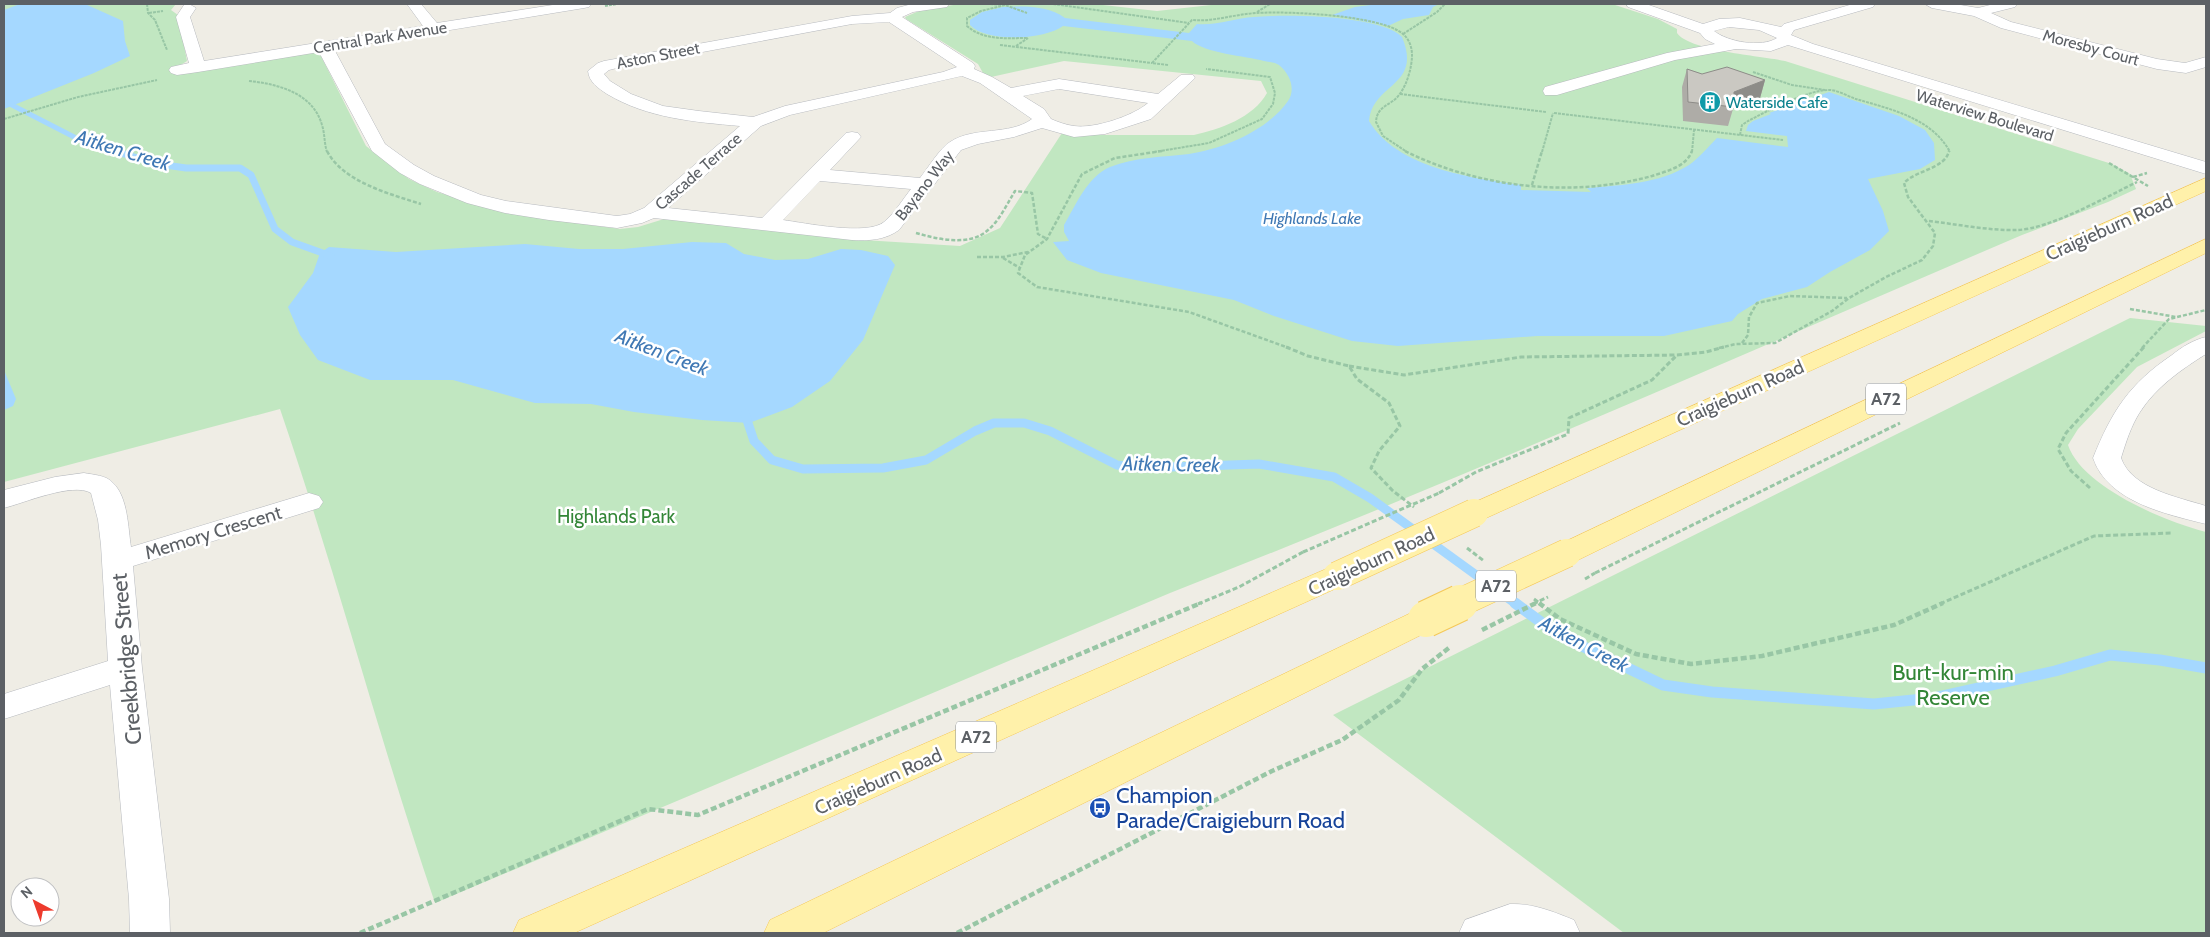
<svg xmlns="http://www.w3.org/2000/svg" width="2210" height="937" viewBox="0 0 2210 937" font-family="Cabin,sans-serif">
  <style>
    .green { fill: #c1e7c1 }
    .water { fill: #a5d8ff }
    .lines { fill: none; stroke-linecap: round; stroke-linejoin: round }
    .stream-far3 { stroke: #a5d8ff; stroke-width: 5 }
    .stream-far2 { stroke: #a5d8ff; stroke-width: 7 }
    .stream-far1 { stroke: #a5d8ff; stroke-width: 9 }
    .stream { stroke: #a5d8ff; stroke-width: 11 }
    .minor-casing { stroke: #b7babf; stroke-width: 1 }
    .major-casing { stroke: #f5c858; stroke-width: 1 }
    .path-far3 { stroke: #98c6a5; stroke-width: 2; stroke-dasharray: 3 1; stroke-linecap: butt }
    .path-far2 { stroke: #98c6a5; stroke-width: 2.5; stroke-dasharray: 4 2; stroke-linecap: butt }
    .path-far1 { stroke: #98c6a5; stroke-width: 3; stroke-dasharray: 5 2.5; stroke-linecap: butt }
    .path { stroke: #98c6a5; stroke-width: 4.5; stroke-dasharray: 6 3; stroke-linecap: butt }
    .minor { fill: #fff; fill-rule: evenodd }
    .major { fill: #fff1aa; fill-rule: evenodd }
    .major-bridge-far1-casing { stroke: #f5c858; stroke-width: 29; stroke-linecap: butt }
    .major-bridge-casing { stroke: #f5c858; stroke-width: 38; stroke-linecap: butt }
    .path-bridge-far1 { stroke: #98c6a5; stroke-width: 3; stroke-dasharray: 5 2.5; stroke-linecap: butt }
    .path-bridge { stroke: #98c6a5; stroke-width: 4.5; stroke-dasharray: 6 3; stroke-linecap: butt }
    .major-bridge-far1 { stroke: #fff1aa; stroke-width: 28 }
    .major-bridge { stroke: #fff1aa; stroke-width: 36 }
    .wall { fill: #aeaca7 }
    .shaded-wall { fill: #8d8c88 }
    .building { fill: #cac8c2; stroke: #8d8c88 }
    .labels { text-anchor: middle; stroke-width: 5; stroke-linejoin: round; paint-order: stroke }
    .far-street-label { font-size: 16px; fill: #5c6065; stroke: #fff }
    .far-culture-label { font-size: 16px; fill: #0d838f; stroke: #fff; text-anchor: start }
    .far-water-label { font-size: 16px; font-style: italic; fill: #3f78b4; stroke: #fff }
    .shield { fill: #fff; stroke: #8d9093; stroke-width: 1 }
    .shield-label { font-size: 18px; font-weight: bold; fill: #5c6065 }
    .street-label { font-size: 19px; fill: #5c6065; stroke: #fff }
    .park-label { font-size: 19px; fill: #338637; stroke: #fff }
    .water-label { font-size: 20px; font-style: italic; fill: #3f78b4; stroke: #fff }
    .near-street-label { font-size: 22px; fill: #5c6065; stroke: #fff }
    .near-park-label { font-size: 22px; fill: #338637; stroke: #fff }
    .near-transit-label { font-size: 22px; fill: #164399; stroke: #fff; text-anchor: start }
  </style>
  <rect width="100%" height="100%" fill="#efede5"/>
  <g class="green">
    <path d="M4,4h172l-5,6 7,5 9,46 -8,5 140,-14 47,94 43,33 28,13 50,15 52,11 81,11 18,-2 26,-8 199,21 97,6 40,-18 62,-95 15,2h117c26,-6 59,-17 73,-42l-6,-12 -197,-20 -73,16 -8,-4 -5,-9 -72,-45 -1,-2 14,-6 40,-7h135l63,7 63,-7h392l46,15 19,10v4c12,18 86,23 108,28l327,103 18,10 6,15 -28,13 -86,33c-283,121 -565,246 -852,358l-735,310c-56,-164 -99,-331 -155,-494l-276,73z"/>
    <path d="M2130,318l76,8v5l-69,36 -59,62 -10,16c14,42 98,77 138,87v401h-582l-291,-218z"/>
  </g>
  <g class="water">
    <path d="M20,4h65l38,17 2,20 5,15 -36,17 -90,36v-99z"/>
    <path d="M1379,4h60l-6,3 -4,8 -26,4 -15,7 -56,-11 23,-8z"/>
    <path d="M1003,7c20,-1 45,-2 62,11l124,15 8,-9c19,2 38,-6 57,-7 31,-3 127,-2 148,20 21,50 -30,46 -33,84 28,47 102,57 152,64v5l70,2 -4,-4c34,-3 72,-4 102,-23 10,-7 19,-18 28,-27l71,9 -1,-11 -41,-5 2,-6 5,-4 18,-7 -2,-1 60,-21 70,24 26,14 9,13 1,17 -15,9 -52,10 15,32 6,20 -19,19 -40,22 -23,15 -45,12 -24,15 -6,7 -68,15h-127l-139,10 -46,-5 -78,-25 -40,-16 -133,-27 -34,-13 -14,-18 16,-1 -5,-9v-7c12,-20 23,-48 46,-58 25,-10 53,-10 79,-13 35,-5 79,-24 99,-53 8,-12 2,-27 -9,-36 -4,-3 -10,-3 -15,-4 -18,-5 -60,-8 -72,-20l-129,-15c-19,14 -76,17 -93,-1v-5l12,-8z"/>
    <path d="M692,242l34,1 18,11 31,6 33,-1 33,-10 20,1 27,6 7,9 -32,75 -33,41 -38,26 -43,16 -47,-3 -68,-8 -43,-8 -56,-1 -82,-23h-83l-52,-20 -18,-25 -12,-28 25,-34 7,-20 9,-6 67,5 129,-8 54,5h44z"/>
    <path d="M4,370l12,29 -3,7 -9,4z"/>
  </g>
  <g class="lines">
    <path class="stream-far3" d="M4,101l76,39 38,12"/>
    <path class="stream-far2" d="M114,151l44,13 28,4h54l11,7 24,54 17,13 39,14"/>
    <path class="stream-far1" d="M745,414l9,27 18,19 31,9 80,-1 43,-8 49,-29 19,-8h30l26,8 67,34 24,3 118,-4 75,13 36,21 146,106"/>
    <path class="stream" d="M1515,603l42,31 106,51 49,7 162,12 59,-6 122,-27 55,-16 50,5 46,8"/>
    <g class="minor-casing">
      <g id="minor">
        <path d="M189,4l7,4 -6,9 14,44 219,-35 -16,-22h14l16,19 122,-19h32l-2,3 -5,1 -250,41 51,95 29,21 20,11 47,19 25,6 111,15 13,-2 14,-6 96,-82c-46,-4 -93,-8 -133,-32 -9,-6 -18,-12 -19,-23l10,-8 6,-2 248,-45 38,-3 7,-5 15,-4h37l-2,3 -34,5 -11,5 71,46 2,3 -1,3 18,8 19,11 48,-9 99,15 23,-19h12l2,3 -44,41 -46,15 -31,3 -32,-9 -28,9 -36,7 -17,6 -62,80c-14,10 -30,11 -47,10l-198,-22 -12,5 -25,5 -68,-8 -44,-7 -38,-10 -47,-19 -20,-11 -28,-22 -53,-99 -121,20 -21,3 -6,-2 -2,-3 2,-3 18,-4 -13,-46 8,-12zM889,22l68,45 -14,5 -158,34 -32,11 -54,-6 -36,-5 -32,-12 -21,-13 -6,-7 5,-4 8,-2 235,-44zM962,76l18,7 52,36c-23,17 -58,7 -82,23 -10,6 -22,26 -30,36l-90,-8 31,-33 -3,-4 -6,-1 -6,1 -84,85 -94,-10 93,-82 29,-11zM1059,89l89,14c-15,13 -54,26 -74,23 -8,-1 -16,-4 -23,-7l-7,-10 -21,-13zM820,181l91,8c-8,10 -17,25 -27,33 -17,14 -79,1 -101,-2z"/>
        <path d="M1626,4h20l57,20 16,-5 21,-1 41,9 3,-3 69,-20h22l-2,3 -79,23 -3,5 22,9 393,118v12l-418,-129 -17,6 -35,-2 -61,11 -118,35h-12l-2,-4 2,-4 122,-34 48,-9 -10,-5 -5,-6 -72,-26zM1729,27l30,3 18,8c-16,10 -49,4 -63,-7z"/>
        <path d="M1925,4h30l23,4 16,-4h23l-2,3 -24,6 20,9 146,37 28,4 21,-6v10l-20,6 -29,-4 -156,-41 -27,-12 -42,-8z"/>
        <path d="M2206,337v17c-24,15 -50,33 -66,58 -9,14 -14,30 -19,46 11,31 57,39 85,48v18c-40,-10 -98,-22 -113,-66 19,-47 36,-74 79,-103 10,-8 21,-15 34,-18z"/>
        <path d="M84,473c10,2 22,2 29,10 15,14 15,45 18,64l178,-54 10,3 4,6 -4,6 -186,58 9,102 27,231 1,34h-40l-1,-34 -19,-214 -106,34v-25l104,-33 -7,-116 -3,-25 -7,-27c-18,-11 -67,10 -87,15v-18l51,-13z"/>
        <path d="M1510,904c23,-1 44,8 64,16l6,13h-121l6,-13z"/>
      </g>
    </g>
    <g class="major-casing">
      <g id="major">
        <path d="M2206,178v13l-722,328 -10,3 -10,-3 -4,-6 4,-6z"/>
        <path d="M2206,239v14l-628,307 -11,3 -11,-3 -4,-7 4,-7z"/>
        <path d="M1337,566l11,3 4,7 -4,7 -774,350h-61l6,-13 807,-351z"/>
        <path d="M1426,608l11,3 5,8 -5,8 -614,306h-59l6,-13 645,-309z"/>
      </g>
    </g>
    <g class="path-far3">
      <path d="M147,4l1,9 7,7 12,30"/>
      <path d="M990,4l15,1 22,8"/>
      <path d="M1053,4l136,19"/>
      <path d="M1531,4h44"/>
      <path d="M1005,5l-24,6 -14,7v8c17,15 40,12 61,12"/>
      <path d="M605,6l12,-2"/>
      <path d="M1257,12l13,-8"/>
      <path d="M149,13l14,-2"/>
      <path d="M1403,34l34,-22 8,-8"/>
      <path d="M1000,45l152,18"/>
      <path d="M1016,46l12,-8"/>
      <path d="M1168,65l-16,-2 40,-43c22,2 43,-6 65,-7 30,-2 124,2 146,21 6,5 9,13 9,21 0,12 -5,30 -13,40 -8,11 -22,10 -23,27l7,14 24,16"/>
      <path d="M1753,72l39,13 33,5"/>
      <path d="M249,81c29,3 64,12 73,44 3,9 2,18 5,27"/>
      <path d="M1400,94l146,18"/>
      <path d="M1554,113l229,27"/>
      <path d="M4,119l74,-22 79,-17"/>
      <path d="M1740,135l2,-10 6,-4c19,-10 58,-30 79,-31 9,-1 20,6 29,9 34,10 76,19 94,53"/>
      <path d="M1154,152l55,-9 53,-24 11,-15 2,-11 -5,-16 -64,-8"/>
      <path d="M1542,152l11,-39"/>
      <path d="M1692,152l2,-22"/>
    </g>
    <g class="path-far2">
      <path d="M327,151c16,31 63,43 94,53"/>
      <path d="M1162,151l-47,7 -33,16 -35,65 -22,16 -7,18 19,14 152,25 100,36"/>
      <path d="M1405,151c74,37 167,47 247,25 15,-5 34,-9 40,-25"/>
      <path d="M2109,163l39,23"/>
      <path d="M2133,177l14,-4"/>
      <path d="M1532,185l10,-34"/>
      <path d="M1929,221c26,3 62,10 88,9 33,-1 89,-33 120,-48"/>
      <path d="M916,233c21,6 54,14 72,-3 12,-10 19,-26 27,-39l17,2 6,41 9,5"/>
      <path d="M977,257h26l25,-5"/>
      <path d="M1003,258l17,10"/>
      <path d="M2130,309l46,8"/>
      <path d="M1742,343l6,-8 1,-18 8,-14 33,-7 57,2"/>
      <path d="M1719,348l17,-4 39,-1 57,-32 17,-13 37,-21 36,-17 11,-14 2,-13 -27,-36 -4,-14c12,-13 41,-14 45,-32"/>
      <path d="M2142,348l27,-29 37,-9"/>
    </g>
    <g class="path-far1">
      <path d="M1286,347l22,9 41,10 8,13 32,24 11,23 -21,25 -8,17 22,23 21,16"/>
      <path d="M1349,366l55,9 117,-18 156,-2 29,-3 18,-5"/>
      <path d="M2090,488l-19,-17 -13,-22 8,-16 78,-86"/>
      <path d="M1439,493l37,-21 92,-38 1,-16 83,-38 25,-25"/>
      <path d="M1467,548l17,13"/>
      <path d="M1595,573l305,-150"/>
      <path d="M1534,599l7,5"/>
      <path d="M1198,604l41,-17 64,-35"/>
      <path d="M1940,604l154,-68 78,-3"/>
    </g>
    <g class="path">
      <path d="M1539,603l21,16 76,35 55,10 71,-8 132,-31 49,-22"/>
      <path d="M360,933l288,-124 50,6 503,-212"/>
      <path d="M957,933l315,-162 70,-31 57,-40 23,-31 28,-22"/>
    </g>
    <use href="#minor" class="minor"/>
    <use href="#major" class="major"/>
    <g class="major-bridge-far1-casing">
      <g id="major-bridge-far1">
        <path d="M1337,576l137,-63"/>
        <path d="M1457,604l110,-51"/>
      </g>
    </g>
    <g class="major-bridge-casing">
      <path id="major-bridge" d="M1426,619l34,-16"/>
    </g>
    <g class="path-bridge-far1">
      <path d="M1303,552l136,-59"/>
      <path d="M1585,579l10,-6"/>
      <path d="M1533,604l15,-7"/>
    </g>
    <path class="path-bridge" d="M1482,630l54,-27"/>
    <use href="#major-bridge-far1" class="major-bridge-far1"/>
    <use href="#major-bridge" class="major-bridge"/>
  </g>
  <path class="wall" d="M1687,69l15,5 63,6 -5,18 -27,11 -5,17 -45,-5 -1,-34z"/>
  <path class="shaded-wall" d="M1765,80l-5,18 -27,11 1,-17z"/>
  <path class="building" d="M1727,67l38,13 -31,12v15l-46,-5 -1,-33 15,5z"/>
  <defs>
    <g id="building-disc" transform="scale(1.125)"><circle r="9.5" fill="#0f9aa8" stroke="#fff"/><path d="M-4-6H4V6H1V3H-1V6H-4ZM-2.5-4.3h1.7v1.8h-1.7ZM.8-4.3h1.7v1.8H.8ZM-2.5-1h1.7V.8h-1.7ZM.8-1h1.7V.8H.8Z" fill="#fff"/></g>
    <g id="bus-disc" transform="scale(1.125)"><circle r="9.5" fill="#1a4fb4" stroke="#fff"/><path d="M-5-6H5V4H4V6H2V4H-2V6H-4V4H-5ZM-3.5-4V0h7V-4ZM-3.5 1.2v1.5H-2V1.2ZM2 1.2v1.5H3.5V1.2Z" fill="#fff"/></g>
  </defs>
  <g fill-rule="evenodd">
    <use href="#building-disc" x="1710" y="102"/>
    <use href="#bus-disc" x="1100" y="808"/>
  </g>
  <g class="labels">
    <g class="far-street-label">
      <text transform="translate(380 37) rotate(-9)" y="6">Central Park Avenue</text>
      <text transform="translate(2091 47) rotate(15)" y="6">Moresby Court</text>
      <text transform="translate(658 55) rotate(-11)" y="6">Aston Street</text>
      <text transform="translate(1985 115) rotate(17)" y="6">Waterview Boulevard</text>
      <text transform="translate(698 171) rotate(-41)" y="6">Cascade Terrace</text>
      <text transform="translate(924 185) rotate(-52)" y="6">Bayano Way</text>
    </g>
    <g class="far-culture-label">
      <text x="1726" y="108">Waterside Cafe</text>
    </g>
    <g class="far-water-label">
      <text x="1312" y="224">Highlands Lake</text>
    </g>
    <g class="shield">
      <rect x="1866" y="383.5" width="40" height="31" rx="4"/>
      <rect x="1476" y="570.5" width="40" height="31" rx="4"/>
      <rect x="956" y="721.5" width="40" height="31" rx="4"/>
    </g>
    <g class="shield-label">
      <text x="1886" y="405">A72</text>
      <text x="1496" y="592">A72</text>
      <text x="976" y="743">A72</text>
    </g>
    <g class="street-label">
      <text transform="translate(2109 227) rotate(-24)" y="7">Craigieburn Road</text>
      <text transform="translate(1740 393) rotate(-24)" y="7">Craigieburn Road</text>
      <text transform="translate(213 532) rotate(-17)" y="7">Memory Crescent</text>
      <text transform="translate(1371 561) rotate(-25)" y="7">Craigieburn Road</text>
      <text transform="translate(878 781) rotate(-24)" y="7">Craigieburn Road</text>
    </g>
    <g class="park-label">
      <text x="616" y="523">Highlands Park</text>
    </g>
    <g class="water-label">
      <text transform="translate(123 150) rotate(17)" y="7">Aitken Creek</text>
      <text transform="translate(662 352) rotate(21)" y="7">Aitken Creek</text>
      <text transform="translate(1171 464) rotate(1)" y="7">Aitken Creek</text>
      <text transform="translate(1584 644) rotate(28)" y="7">Aitken Creek</text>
    </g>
    <g class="near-street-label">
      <text transform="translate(126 659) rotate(-95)" y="8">Creekbridge Street</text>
    </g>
    <g class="near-park-label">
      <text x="1953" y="680">Burt-kur-min<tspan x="1953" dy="25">Reserve</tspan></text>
    </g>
    <g class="near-transit-label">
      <text x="1116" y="803">Champion<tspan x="1116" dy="25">Parade/Craigieburn Road</tspan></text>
    </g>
  </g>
  <rect width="2210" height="937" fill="none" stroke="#5c6065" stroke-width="10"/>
  <g transform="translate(35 902) rotate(319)"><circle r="24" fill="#ffffff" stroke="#bebfc1"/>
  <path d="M0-4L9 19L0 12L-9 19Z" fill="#ed3b2d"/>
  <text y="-8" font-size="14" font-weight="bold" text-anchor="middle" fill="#5c6065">N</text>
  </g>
</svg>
